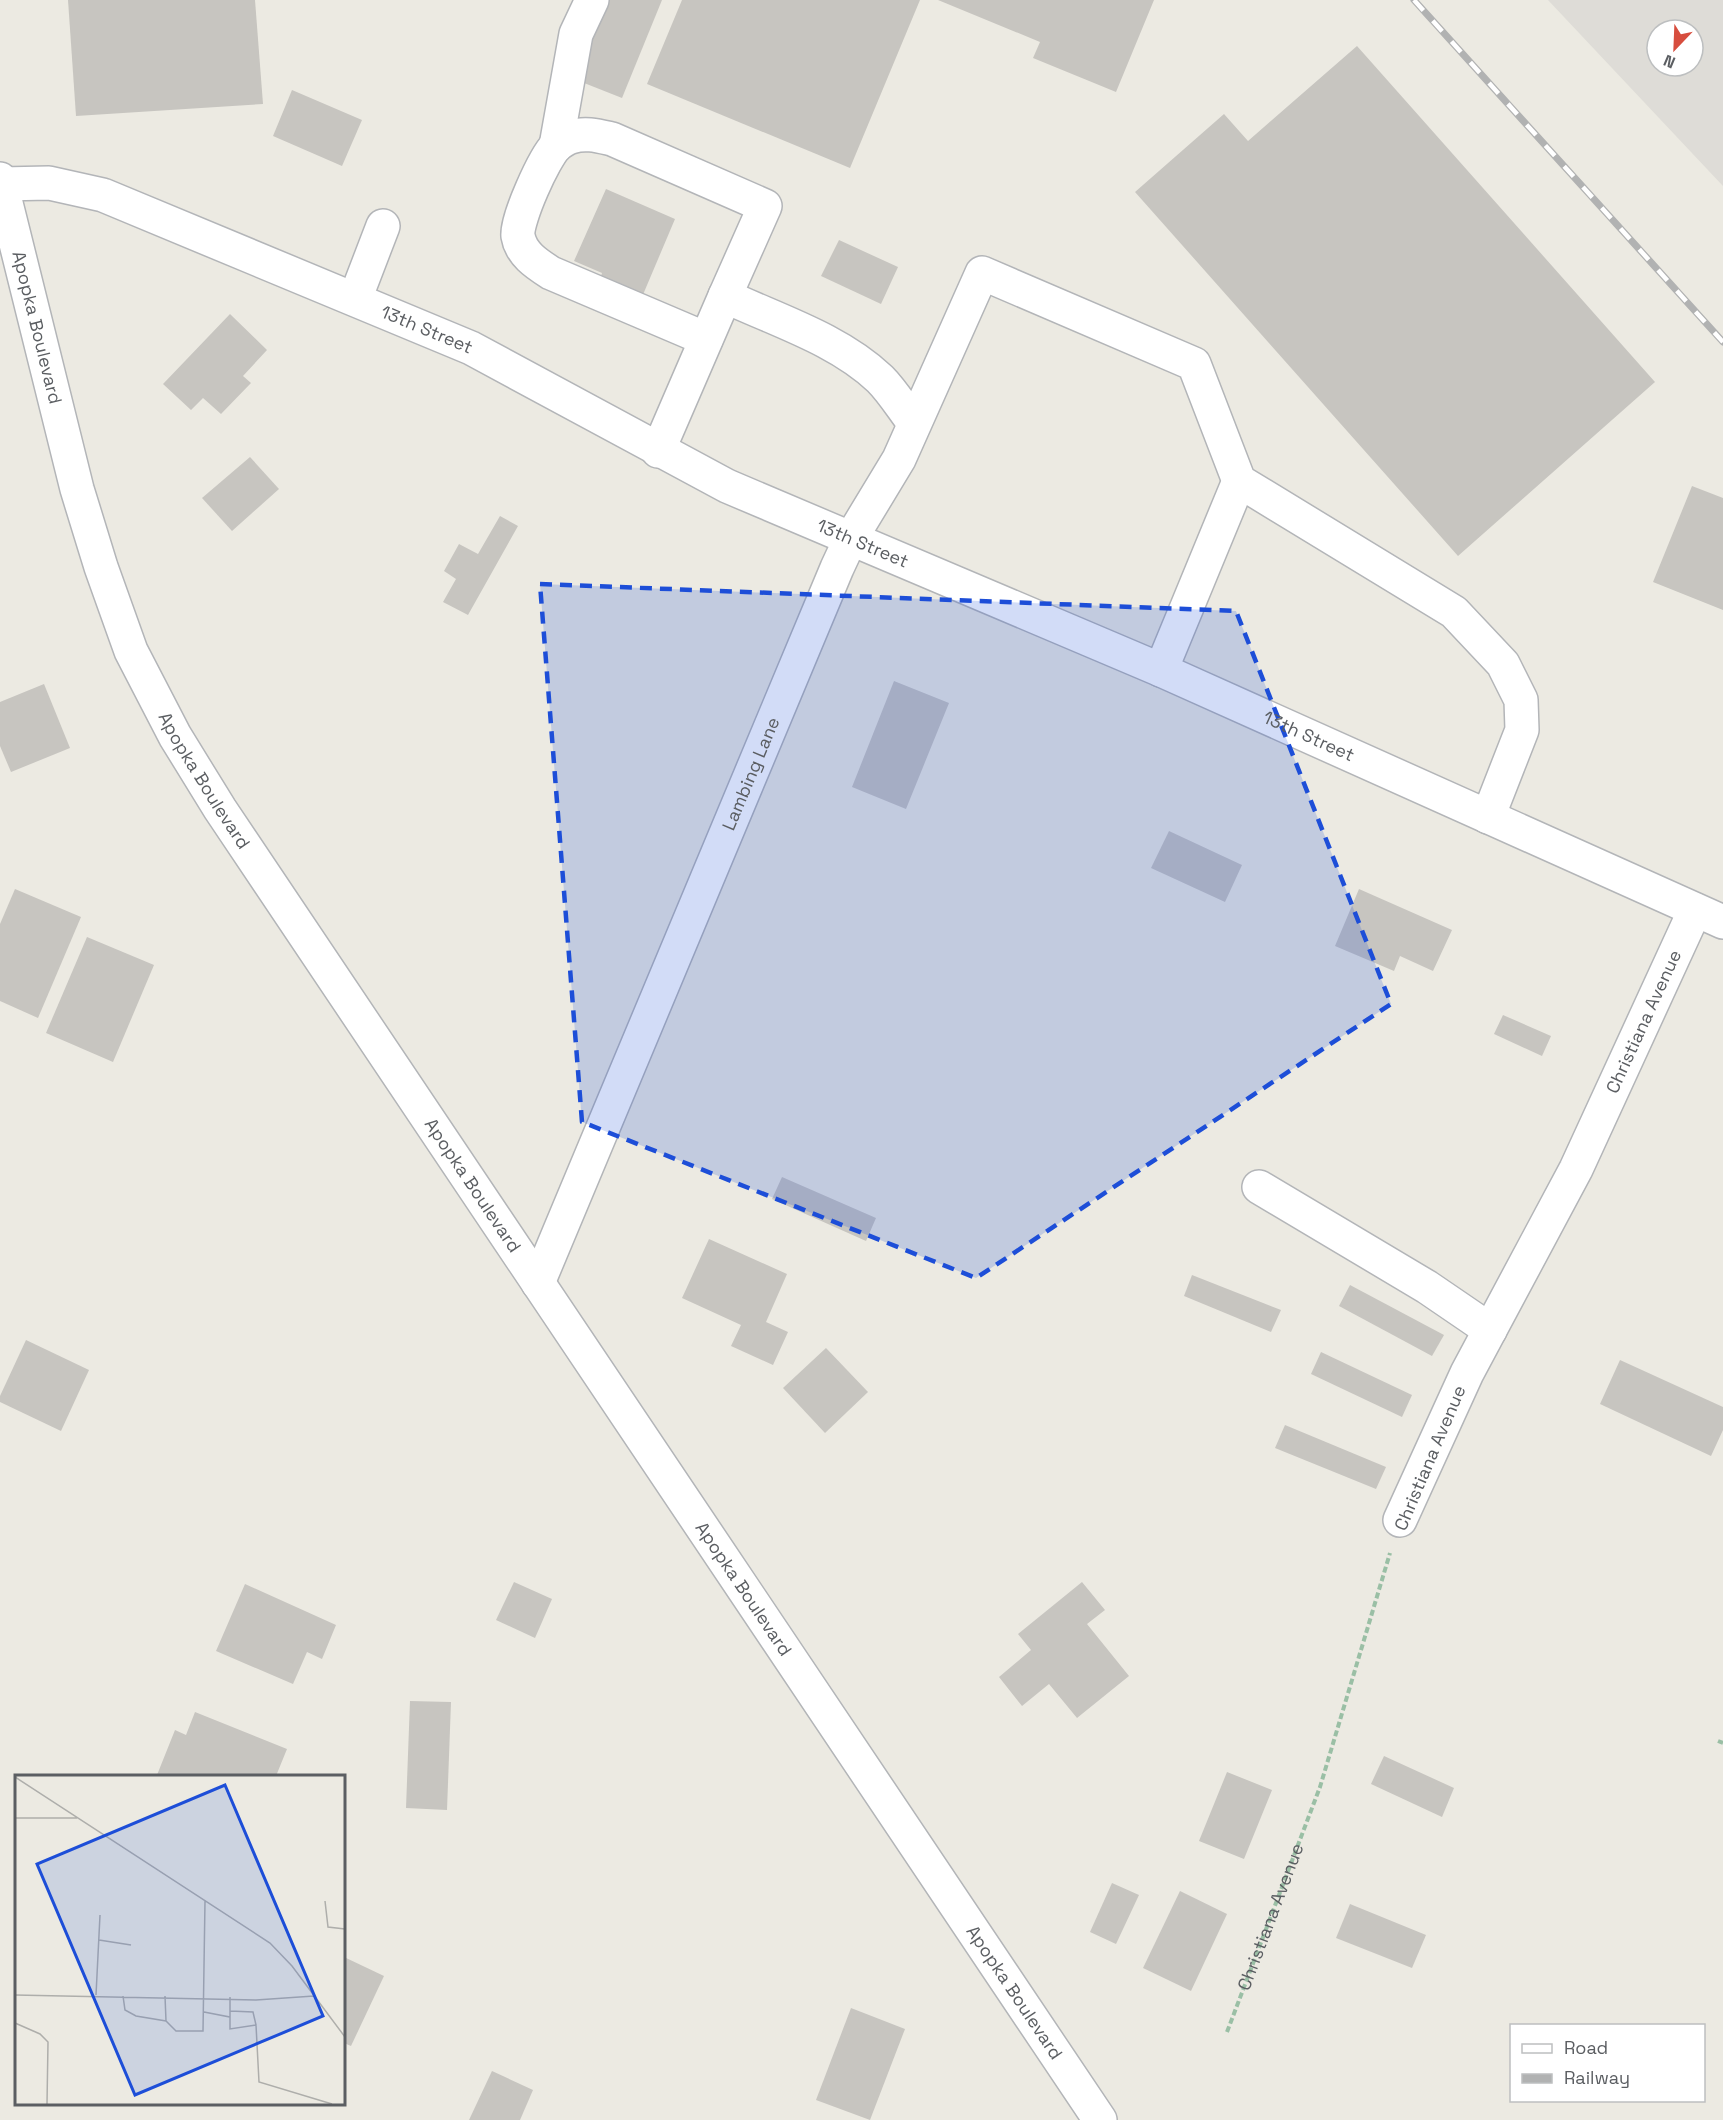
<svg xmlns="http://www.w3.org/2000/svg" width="1723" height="2120" viewBox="0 0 1723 2120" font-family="'Space Grotesk',sans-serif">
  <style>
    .industrial { fill: #dedcd7; fill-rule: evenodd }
    .building { fill: #c7c5c0 }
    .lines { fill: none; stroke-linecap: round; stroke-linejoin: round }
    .minor-casing { stroke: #b3b5b8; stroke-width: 36 }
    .path { stroke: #9abfa5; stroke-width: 4; stroke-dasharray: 6 3; stroke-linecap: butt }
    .minor { stroke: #fff; stroke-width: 33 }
    .rail-casing { stroke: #b1b2b2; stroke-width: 7 }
    .rail { stroke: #fff; stroke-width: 4.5; stroke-dasharray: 14; stroke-linecap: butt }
    .marked { fill: #1d4ed8; fill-opacity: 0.2; stroke: #1d4ed8; stroke-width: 4.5; stroke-dasharray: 12 8; stroke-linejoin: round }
    .labels { text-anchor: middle; stroke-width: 4.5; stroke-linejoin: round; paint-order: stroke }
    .street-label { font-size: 18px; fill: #5b5e62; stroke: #fff }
    .inset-road { fill: none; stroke: #aeaeab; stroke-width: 1.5 }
    .view { fill: #1d4ed8; fill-opacity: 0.15; stroke: #1d4ed8; stroke-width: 3 }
    .inset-edge { fill: none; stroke: #5b5e62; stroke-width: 3 }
  </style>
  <rect width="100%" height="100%" fill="#eceae2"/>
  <path class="industrial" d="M1548,0h175v186zM1657,30h36v36h-36z"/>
  <g class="building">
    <path d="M68,0h187l8,104 -187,12z"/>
    <path d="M607,0h55l-40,98 -48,-19z"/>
    <path d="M682,0h238l-70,168 -203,-84z"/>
    <path d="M938,0h216l-38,92 -83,-34 7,-16z"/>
    <path d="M1357,46l298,336 -197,174 -323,-364 89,-78 24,27z"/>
    <path d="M292,90l70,30 -20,46 -69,-30z"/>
    <path d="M606,189l69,30 -33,78 -42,-18 2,-6 -28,-12z"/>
    <path d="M839,240l59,27 -17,37 -60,-28z"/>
    <path d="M230,314l37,36 -24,26 8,7 -30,31 -18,-16 -12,12 -28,-26z"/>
    <path d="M250,457l29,32 -47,42 -30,-33z"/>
    <path d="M1692,486l31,12v112l-70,-28z"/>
    <path d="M500,516l18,10 -50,89 -25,-13 13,-23 -12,-8 15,-27 19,10z"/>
    <path d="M894,681l55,22 -43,106 -54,-22z"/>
    <path d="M44,684l26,64 -59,24 -11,-26v-44z"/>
    <path d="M1169,831l73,34 -17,37 -74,-34z"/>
    <path d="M15,889l66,28 -43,101 -38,-17v-77z"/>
    <path d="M1359,889l93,41 -19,41 -33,-15 -6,15 -59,-25z"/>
    <path d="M87,937l67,28 -41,97 -67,-29z"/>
    <path d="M1503,1015l48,21 -9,20 -48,-22z"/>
    <path d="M782,1177l94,41 -10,23 -94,-42z"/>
    <path d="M709,1239l78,35 -21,48 22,10 -15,33 -42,-19 10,-21 -59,-27z"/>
    <path d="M1192,1275l89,35 -10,22 -87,-36z"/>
    <path d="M1350,1285l94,50 -12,21 -93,-50z"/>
    <path d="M26,1340l63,30 -28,61 -61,-29v-6z"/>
    <path d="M826,1348l42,44 -43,41 -42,-45z"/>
    <path d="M1321,1352l91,43 -10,22 -91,-43z"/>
    <path d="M1620,1360l103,47v23l-12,26 -111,-52z"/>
    <path d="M1285,1425l101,42 -10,22 -101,-41z"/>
    <path d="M514,1582l38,17 -17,39 -39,-18z"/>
    <path d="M1082,1582l23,28 -18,14 42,52 -52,42 -28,-34 -27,22 -23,-29 32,-27 -13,-16z"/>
    <path d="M245,1584l91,41 -14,34 -15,-7 -14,32 -77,-33z"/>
    <path d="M410,1701l41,1 -4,108 -41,-2z"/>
    <path d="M195,1712l92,37 -11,27 -119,-1 18,-45 11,5z"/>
    <path d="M1384,1756l70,32 -12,29 -71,-33z"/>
    <path d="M1227,1772l45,18 -28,69 -45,-18z"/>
    <path d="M1112,1883l27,12 -23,49 -26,-12z"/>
    <path d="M1180,1891l47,23 -36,77 -48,-23z"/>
    <path d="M1350,1904l76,31 -14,33 -76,-30z"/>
    <path d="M344,1957l40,19 -33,70 -7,-3z"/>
    <path d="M851,2008l54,21 -35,91 -54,-20z"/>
    <path d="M492,2071l41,19 -13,30h-51z"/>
  </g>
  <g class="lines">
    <g class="minor-casing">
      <g id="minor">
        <path d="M556,146l20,-112 16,-34"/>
        <path id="s2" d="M0,179l77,310 24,78 30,84 44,85 45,73 880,1311"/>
        <path id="s3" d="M1,184l48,-1 54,12 368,153 256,138 434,184 562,252"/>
        <path d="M355,299l28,-73"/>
        <path d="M706,339l-155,-66c-14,-9 -30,-19 -33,-37 -2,-16 26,-78 38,-90 3,-3 11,-8 15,-9 14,-5 28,-1 41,2l153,67 -40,90"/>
        <path d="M658,451l67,-155c51,24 113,43 155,83 13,13 23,30 34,44"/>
        <path d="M1161,670l78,-189"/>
        <path d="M1259,1187l168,100 63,43"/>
        <path id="s4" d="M538,1283l299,-715 13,-28 49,-81 83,-186 212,91 45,117 215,131 49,52 18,36 1,30 -34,87"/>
        <path id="s5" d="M1400,1520l67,-147 109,-204 119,-259"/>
      </g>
    </g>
    <g class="path">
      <path d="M1718,1741l5,2"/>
      <path id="s1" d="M1227,2032l93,-245 70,-234"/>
    </g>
    <use href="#minor" class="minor"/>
    <g class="rail-casing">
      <path id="rail" d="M1414,0l309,342"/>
    </g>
    <use href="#rail" class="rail"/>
  </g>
  <path class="marked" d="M540,584l696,27 155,393 -415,274 -394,-156z"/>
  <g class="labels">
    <g class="street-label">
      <text dy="6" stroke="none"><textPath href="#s2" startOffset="153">Apopka Boulevard</textPath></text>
      <text dy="6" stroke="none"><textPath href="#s3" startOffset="454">13th Street</textPath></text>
      <text dy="6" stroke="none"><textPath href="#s3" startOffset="940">13th Street</textPath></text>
      <text dy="6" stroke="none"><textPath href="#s3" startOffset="1426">13th Street</textPath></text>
      <text dy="6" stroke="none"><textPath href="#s4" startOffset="552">Lambing Lane</textPath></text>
      <text dy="6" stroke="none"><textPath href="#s2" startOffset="639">Apopka Boulevard</textPath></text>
      <text dy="6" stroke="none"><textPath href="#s5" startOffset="555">Christiana Avenue</textPath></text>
      <text dy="6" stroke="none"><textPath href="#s2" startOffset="1125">Apopka Boulevard</textPath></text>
      <text transform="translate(1430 1458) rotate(-67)" y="6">Christiana Avenue</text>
      <text dy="6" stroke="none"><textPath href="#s2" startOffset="1611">Apopka Boulevard</textPath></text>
      <text dy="6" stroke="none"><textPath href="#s1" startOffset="123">Christiana Avenue</textPath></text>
      <text dy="6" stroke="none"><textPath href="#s2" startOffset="2097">Apopka Boulevard</textPath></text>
    </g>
  </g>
  <g transform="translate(15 1775)">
    <rect width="330" height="330" fill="#eceae2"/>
    <path class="inset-road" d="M0,2l255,166 22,23 53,71M0,43h62M310,126l3,26 17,2M84,165l32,5M0,220l241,5 58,-4M81,220l4,-80M108,221l2,14 11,6 30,5 10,10h27l2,-130M150,221l1,25M215,236l23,1 3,13 -26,4v-12M189,237l26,5v-20M0,248l25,11 8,8 -1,62M241,250l3,57 73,22"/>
    <path class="view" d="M210,10l98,231 -188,79 -98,-231z"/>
    <rect width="330" height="330" class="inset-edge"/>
  </g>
  <rect x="1510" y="2024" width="195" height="78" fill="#ffffff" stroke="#bdbfc0" stroke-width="1.5"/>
  <rect x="1522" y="2044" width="30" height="9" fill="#ffffff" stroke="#bdbfc0" stroke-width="1.5"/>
  <text x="1564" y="2054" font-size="18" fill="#5b5e62">Road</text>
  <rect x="1522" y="2074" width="30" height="9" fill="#b1b2b2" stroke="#bdbfc0" stroke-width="1.5"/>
  <text x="1564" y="2084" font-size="18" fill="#5b5e62">Railway</text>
  <g transform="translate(1675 48) rotate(203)"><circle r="28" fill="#ffffff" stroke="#bdbfc0" stroke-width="1.5"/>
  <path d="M0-4.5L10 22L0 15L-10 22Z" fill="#d74d3e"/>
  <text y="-9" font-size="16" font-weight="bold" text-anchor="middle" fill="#5b5e62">N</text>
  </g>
</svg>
